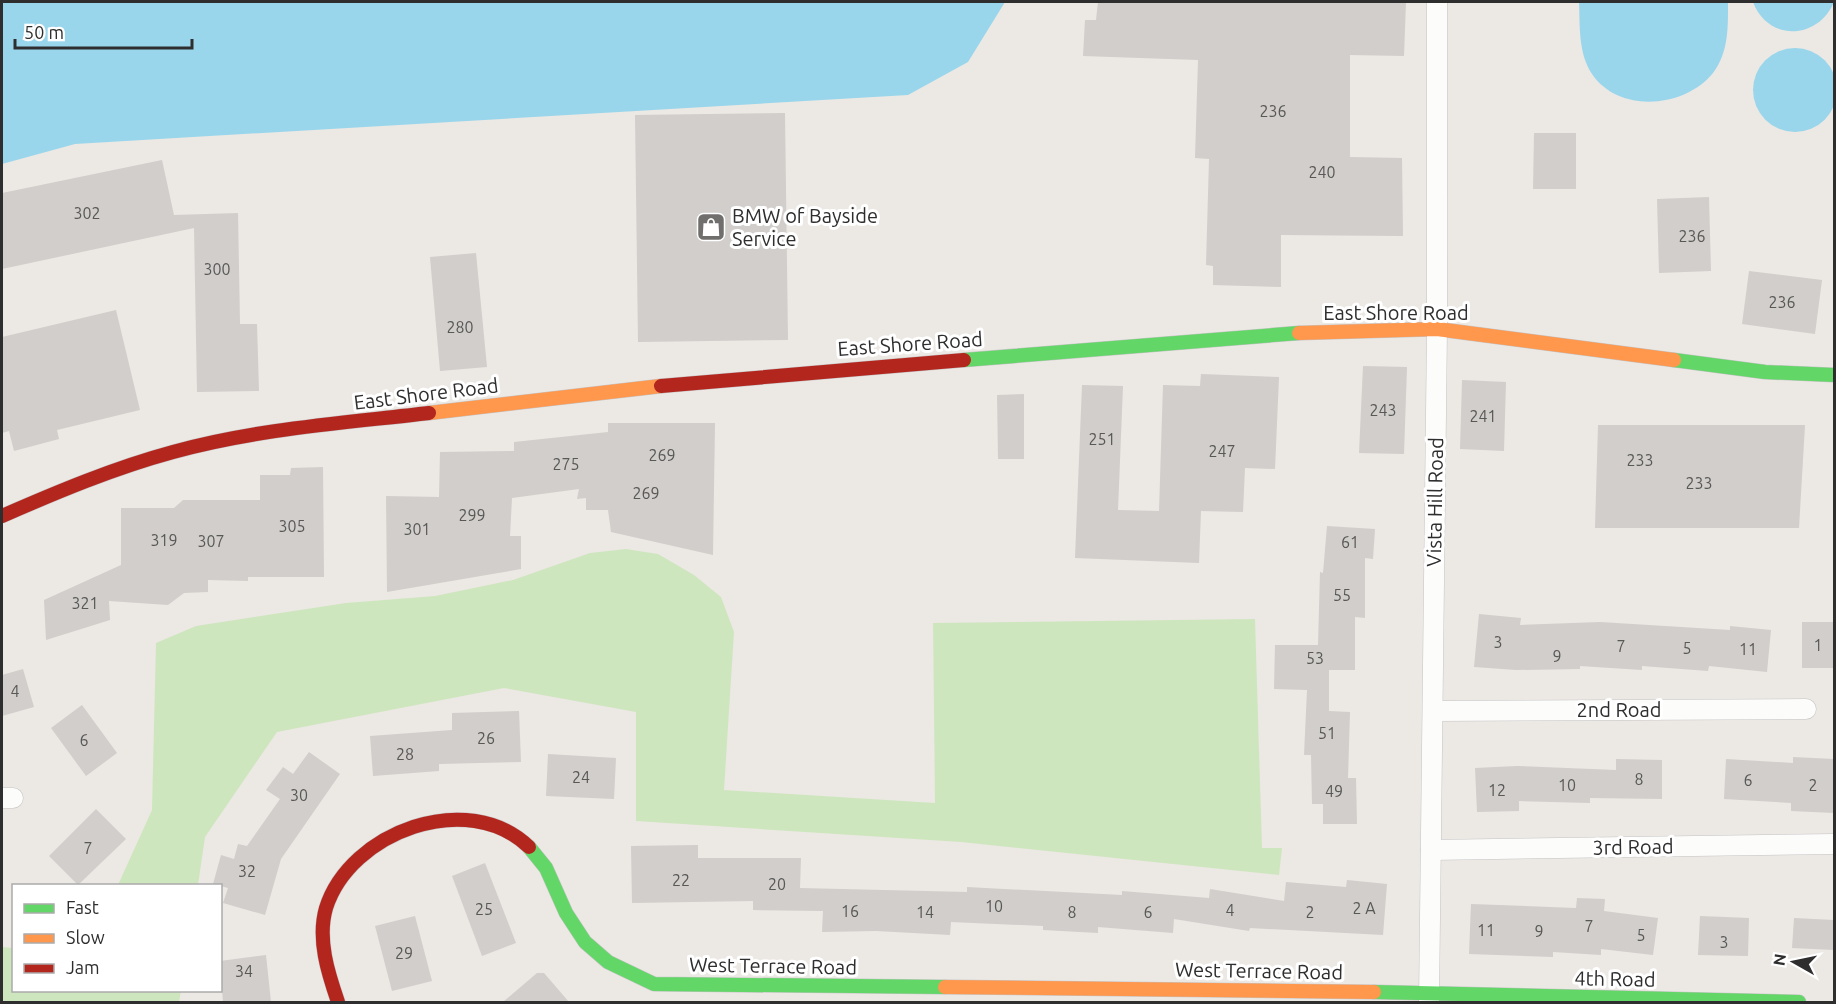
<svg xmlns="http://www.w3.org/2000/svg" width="1836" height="1004" viewBox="0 0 1836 1004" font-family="Ubuntu,sans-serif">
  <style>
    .green { fill: #cee6be }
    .water { fill: #99d6ec }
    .building { fill: #d1cecb }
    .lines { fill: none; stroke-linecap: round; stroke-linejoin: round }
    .street-casing { stroke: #c5c4c5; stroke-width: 21 }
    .fast-casing { stroke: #c5c4c5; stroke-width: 15 }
    .slow-casing { stroke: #c5c4c5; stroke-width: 15 }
    .jam-casing { stroke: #c5c4c5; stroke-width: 15 }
    .street { stroke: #fcfcfb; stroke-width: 20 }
    .fast { stroke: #63d668; stroke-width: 14 }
    .slow { stroke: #ff974d; stroke-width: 14 }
    .jam { stroke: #b3261e; stroke-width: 14 }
    .labels { text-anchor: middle; stroke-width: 6; stroke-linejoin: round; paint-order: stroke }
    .number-label { font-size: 16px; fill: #585857 }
    .poi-label { font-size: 20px; fill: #2e2e2e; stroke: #fff; text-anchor: start }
    .street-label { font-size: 20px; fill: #2e2e2e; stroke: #fff }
  </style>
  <rect width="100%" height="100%" fill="#ece8e4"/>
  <g class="green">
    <path d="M626,549l32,5 36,21 27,22 13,35 -10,158 211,13 -2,-180 322,-4 7,229h20l-3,27 -318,-33 -325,-21v-109l-132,-24 -227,44 -72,105 -7,48h-80l34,-75 4,-167 40,-17 150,-23 89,-7 78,-16 77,-27z"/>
    <path d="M2,947l11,1 1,42 167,1 -2,11h-177z"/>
  </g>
  <g class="water">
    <path d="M2,2h1003l-37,60 -60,33 -833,49 -73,20z"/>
    <path d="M1579,2h149c0,24 1,50 -15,71 -28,35 -94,41 -121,1 -14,-21 -12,-49 -13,-72z"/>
    <path d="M1753,2h81c-16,38 -66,40 -81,0z"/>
    <circle cx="1795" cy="90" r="42"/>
  </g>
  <g class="building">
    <path d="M1098,2h308l-2,54 -54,-1v102l52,1 1,78 -122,-1v52l-68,-2v-19l-7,-1 3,-106 -14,-1 3,-98 -115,-4 2,-36h11z"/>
    <path d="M785,113l3,227 -150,2 -3,-227z"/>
    <path d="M1534,133h42v56h-43z"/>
    <path d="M162,160l12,55 64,-2 2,111h17l2,67 -62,1 -3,-164 -192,41v-76z"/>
    <path d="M1709,197l2,74 -52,2 -2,-74z"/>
    <path d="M476,253l11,114 -47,4 -10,-114z"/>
    <path d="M1749,271l73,9 -7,54 -73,-10z"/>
    <path d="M116,310l24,100 -83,20 2,9 -45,12 -5,-20 -7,2v-96z"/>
    <path d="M1363,366l44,1 -3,87 -45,-1z"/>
    <path d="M1201,374l78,3 -4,92 -30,-1 -2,44 -42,-1 -2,52 -124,-5 7,-173 41,1 -5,124 41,1 4,-126 37,1z"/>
    <path d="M1462,380l44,2 -2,69 -44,-2z"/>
    <path d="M1024,394v65h-26l-1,-64z"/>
    <path d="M608,423h107l-2,132 -102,-23 -3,-22h-22v-12l-9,1 2,-10 -67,9 -2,38h11v33l-134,23 -1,-96 53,1 1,-45 74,-1v-9l94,-10z"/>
    <path d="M1598,425h207l-6,103h-204z"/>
    <path d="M323,467l1,110h-76v4l-40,-1v12l-24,1 -16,12 -59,-4 1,19 -64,20 -2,-40 77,-35v-57h53l9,-8h77v-25h30l1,-7z"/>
    <path d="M1327,526l48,3 -2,30 -8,-1v60l-10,-1v53h-26v41l21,1 -2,66h8l1,46h-34v-20h-11l-1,-49h-7l3,-65 -33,-1 1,-44h43l2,-73 3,1z"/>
    <path d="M1479,614l42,4 -1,7 80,-3 130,8v-4l41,4 -4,42 -58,-6 -1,5 -66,-5v4l-62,-4v3l-64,1 -42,-3z"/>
    <rect x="1802" y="622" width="32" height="46"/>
    <path d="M23,669l11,38 -32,9v-41z"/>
    <path d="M82,705l35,48 -31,23 -35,-48z"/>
    <path d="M519,711l2,51 -82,2v7l-66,5 -3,-40 82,-6v-17z"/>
    <path d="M309,752l31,22 -59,85 -16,56 -42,-12 5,-15 -15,-4 8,-29 13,4 4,-15 9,2 33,-47 -14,-9 17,-23 10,7z"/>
    <path d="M548,754l68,4 -2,41 -68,-3z"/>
    <path d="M1793,757l41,2v54l-43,-2v-8l-67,-4 2,-40 67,4z"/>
    <path d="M1616,759l46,1v39l-72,-1v5l-71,-2v10l-42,1 -2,-44 42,-2 99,4z"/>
    <path d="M96,809l30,30 -48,46 -29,-29z"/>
    <path d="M698,845v13h103l-1,30 167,4v-5l155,8v-4l87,7 1,-9 74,12 2,-19 60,5 1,-7 40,4 -4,51 -133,-7 -1,3 -75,-12 -1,14 -75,-6v6l-55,-3v-4l-92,-4 -1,13 -74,-4 -54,1 1,-21 -70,-1v-9l-121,2 -1,-57z"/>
    <path d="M485,863l31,80 -34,13 -30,-80z"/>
    <path d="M1577,898l28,1 -1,12 54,7 -5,37 -52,-6v6l-48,-3v5l-84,-3 2,-50 105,4z"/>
    <path d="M415,916l17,65 -40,10 -17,-65z"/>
    <path d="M1700,916l49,2 -1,38 -50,-1z"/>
    <path d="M1794,918l40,2v30l-42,-2z"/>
    <path d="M266,955l5,47h-48l-3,-41z"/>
    <path d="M537,973h7l25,29h-66z"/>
  </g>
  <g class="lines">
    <g class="street-casing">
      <g id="street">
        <path d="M1433,711l373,-2"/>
        <path d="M2,798h11"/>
        <path d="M1431,850l403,-6"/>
        <path d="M1429,1002l8,-673v-327"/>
      </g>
    </g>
    <g class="fast-casing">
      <g id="fast">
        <path d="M964,360l335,-27"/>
        <path d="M1674,360l91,12 69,3"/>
        <path d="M529,847l17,21 20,45 19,29 23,20 46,22 291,3"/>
        <path d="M1374,992l425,10"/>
      </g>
    </g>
    <g class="slow-casing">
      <g id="slow">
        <path d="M1299,333l138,-4 237,31"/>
        <path d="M429,413l232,-27"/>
        <path d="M945,987l429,5"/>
      </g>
    </g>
    <g class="jam-casing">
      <g id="jam">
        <path d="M661,386l303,-26"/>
        <path d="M2,516c55,-24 112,-48 171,-64 83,-23 171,-29 256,-39"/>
        <path d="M338,1002c-10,-29 -21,-63 -12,-94 24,-76 142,-120 203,-61"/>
      </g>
    </g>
    <use href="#street" class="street"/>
    <use href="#fast" class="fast"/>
    <use href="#slow" class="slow"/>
    <use href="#jam" class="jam"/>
  </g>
  <defs>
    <g id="shop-square" transform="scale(1.5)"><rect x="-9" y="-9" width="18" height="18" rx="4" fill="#706f6e" stroke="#fff"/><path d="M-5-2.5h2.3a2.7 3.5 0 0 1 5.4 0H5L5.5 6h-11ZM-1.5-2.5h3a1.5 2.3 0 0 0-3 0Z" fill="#fff"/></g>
  </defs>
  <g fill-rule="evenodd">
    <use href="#shop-square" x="711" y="227"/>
  </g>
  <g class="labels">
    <g class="number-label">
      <text x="1273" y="117">236</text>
      <text x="1322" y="178">240</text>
      <text x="87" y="219">302</text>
      <text x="1692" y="242">236</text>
      <text x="217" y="275">300</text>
      <text x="1782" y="308">236</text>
      <text x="460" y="333">280</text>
      <text x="1383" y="416">243</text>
      <text x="1483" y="422">241</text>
      <text x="1102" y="445">251</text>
      <text x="1222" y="457">247</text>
      <text x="662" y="461">269</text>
      <text x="1640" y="466">233</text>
      <text x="566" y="470">275</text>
      <text x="1699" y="489">233</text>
      <text x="646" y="499">269</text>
      <text x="472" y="521">299</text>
      <text x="292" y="532">305</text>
      <text x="417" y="535">301</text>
      <text x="164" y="546">319</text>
      <text x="211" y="547">307</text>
      <text x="1350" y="548">61</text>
      <text x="1342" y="601">55</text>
      <text x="85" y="609">321</text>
      <text x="1498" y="648">3</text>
      <text x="1818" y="651">1</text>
      <text x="1621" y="652">7</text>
      <text x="1687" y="654">5</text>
      <text x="1748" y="655">11</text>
      <text x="1557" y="662">9</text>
      <text x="1315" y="664">53</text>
      <text x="15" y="697">4</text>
      <text x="1327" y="739">51</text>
      <text x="486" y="744">26</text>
      <text x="84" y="746">6</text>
      <text x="405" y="760">28</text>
      <text x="581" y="783">24</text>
      <text x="1639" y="785">8</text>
      <text x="1748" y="786">6</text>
      <text x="1567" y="791">10</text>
      <text x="1813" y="791">2</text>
      <text x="1497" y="796">12</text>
      <text x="1334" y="797">49</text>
      <text x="299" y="801">30</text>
      <text x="88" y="854">7</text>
      <text x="247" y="877">32</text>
      <text x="681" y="886">22</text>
      <text x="777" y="890">20</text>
      <text x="994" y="912">10</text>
      <text x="1364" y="914">2 A</text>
      <text x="484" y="915">25</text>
      <text x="1230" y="916">4</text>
      <text x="850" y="917">16</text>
      <text x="925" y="918">14</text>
      <text x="1072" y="918">8</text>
      <text x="1148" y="918">6</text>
      <text x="1310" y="918">2</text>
      <text x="1589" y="932">7</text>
      <text x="1486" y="936">11</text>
      <text x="1539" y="937">9</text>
      <text x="1641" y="941">5</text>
      <text x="1724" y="948">3</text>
      <text x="404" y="959">29</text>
      <text x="244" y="977">34</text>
    </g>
    <g class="poi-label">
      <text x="732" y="223">BMW of Bayside<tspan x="732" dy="23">Service</tspan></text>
    </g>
    <g class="street-label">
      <text x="1396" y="320">East Shore Road</text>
      <text transform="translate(910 344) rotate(-4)" y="7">East Shore Road</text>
      <text transform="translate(426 394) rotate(-7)" y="7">East Shore Road</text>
      <text transform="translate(1435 502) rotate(-89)" y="7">Vista Hill Road</text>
      <text x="1619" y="717">2nd Road</text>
      <text transform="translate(1633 847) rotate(-1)" y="7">3rd Road</text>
      <text transform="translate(773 966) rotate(1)" y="7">West Terrace Road</text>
      <text transform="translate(1259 971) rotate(1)" y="7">West Terrace Road</text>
      <text transform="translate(1615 979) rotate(1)" y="7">4th Road</text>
    </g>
  </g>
  <rect width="1836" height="1004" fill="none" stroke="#2e2e2e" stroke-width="6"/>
  <rect x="12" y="884" width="210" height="108" fill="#ffffff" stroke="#ababab" stroke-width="1.5"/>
  <rect x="24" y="904" width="30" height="9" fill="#63d668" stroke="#ababab" stroke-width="1.5"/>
  <text x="66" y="914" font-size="18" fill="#2e2e2e">Fast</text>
  <rect x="24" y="934" width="30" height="9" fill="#ff974d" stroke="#ababab" stroke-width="1.5"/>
  <text x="66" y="944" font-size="18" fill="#2e2e2e">Slow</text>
  <rect x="24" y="964" width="30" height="9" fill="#b3261e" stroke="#ababab" stroke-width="1.5"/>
  <text x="66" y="974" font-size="18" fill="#2e2e2e">Jam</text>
  <g transform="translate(1794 962) rotate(279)" stroke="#ffffff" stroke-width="4.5" paint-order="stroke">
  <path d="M0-4.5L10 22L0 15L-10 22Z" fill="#2e2e2e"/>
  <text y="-9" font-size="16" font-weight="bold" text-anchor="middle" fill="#2e2e2e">N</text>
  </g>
  <path d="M15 39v9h177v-9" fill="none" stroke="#2e2e2e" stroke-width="3"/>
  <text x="24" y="39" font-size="18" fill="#2e2e2e" stroke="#ffffff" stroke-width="4.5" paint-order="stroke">50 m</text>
</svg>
